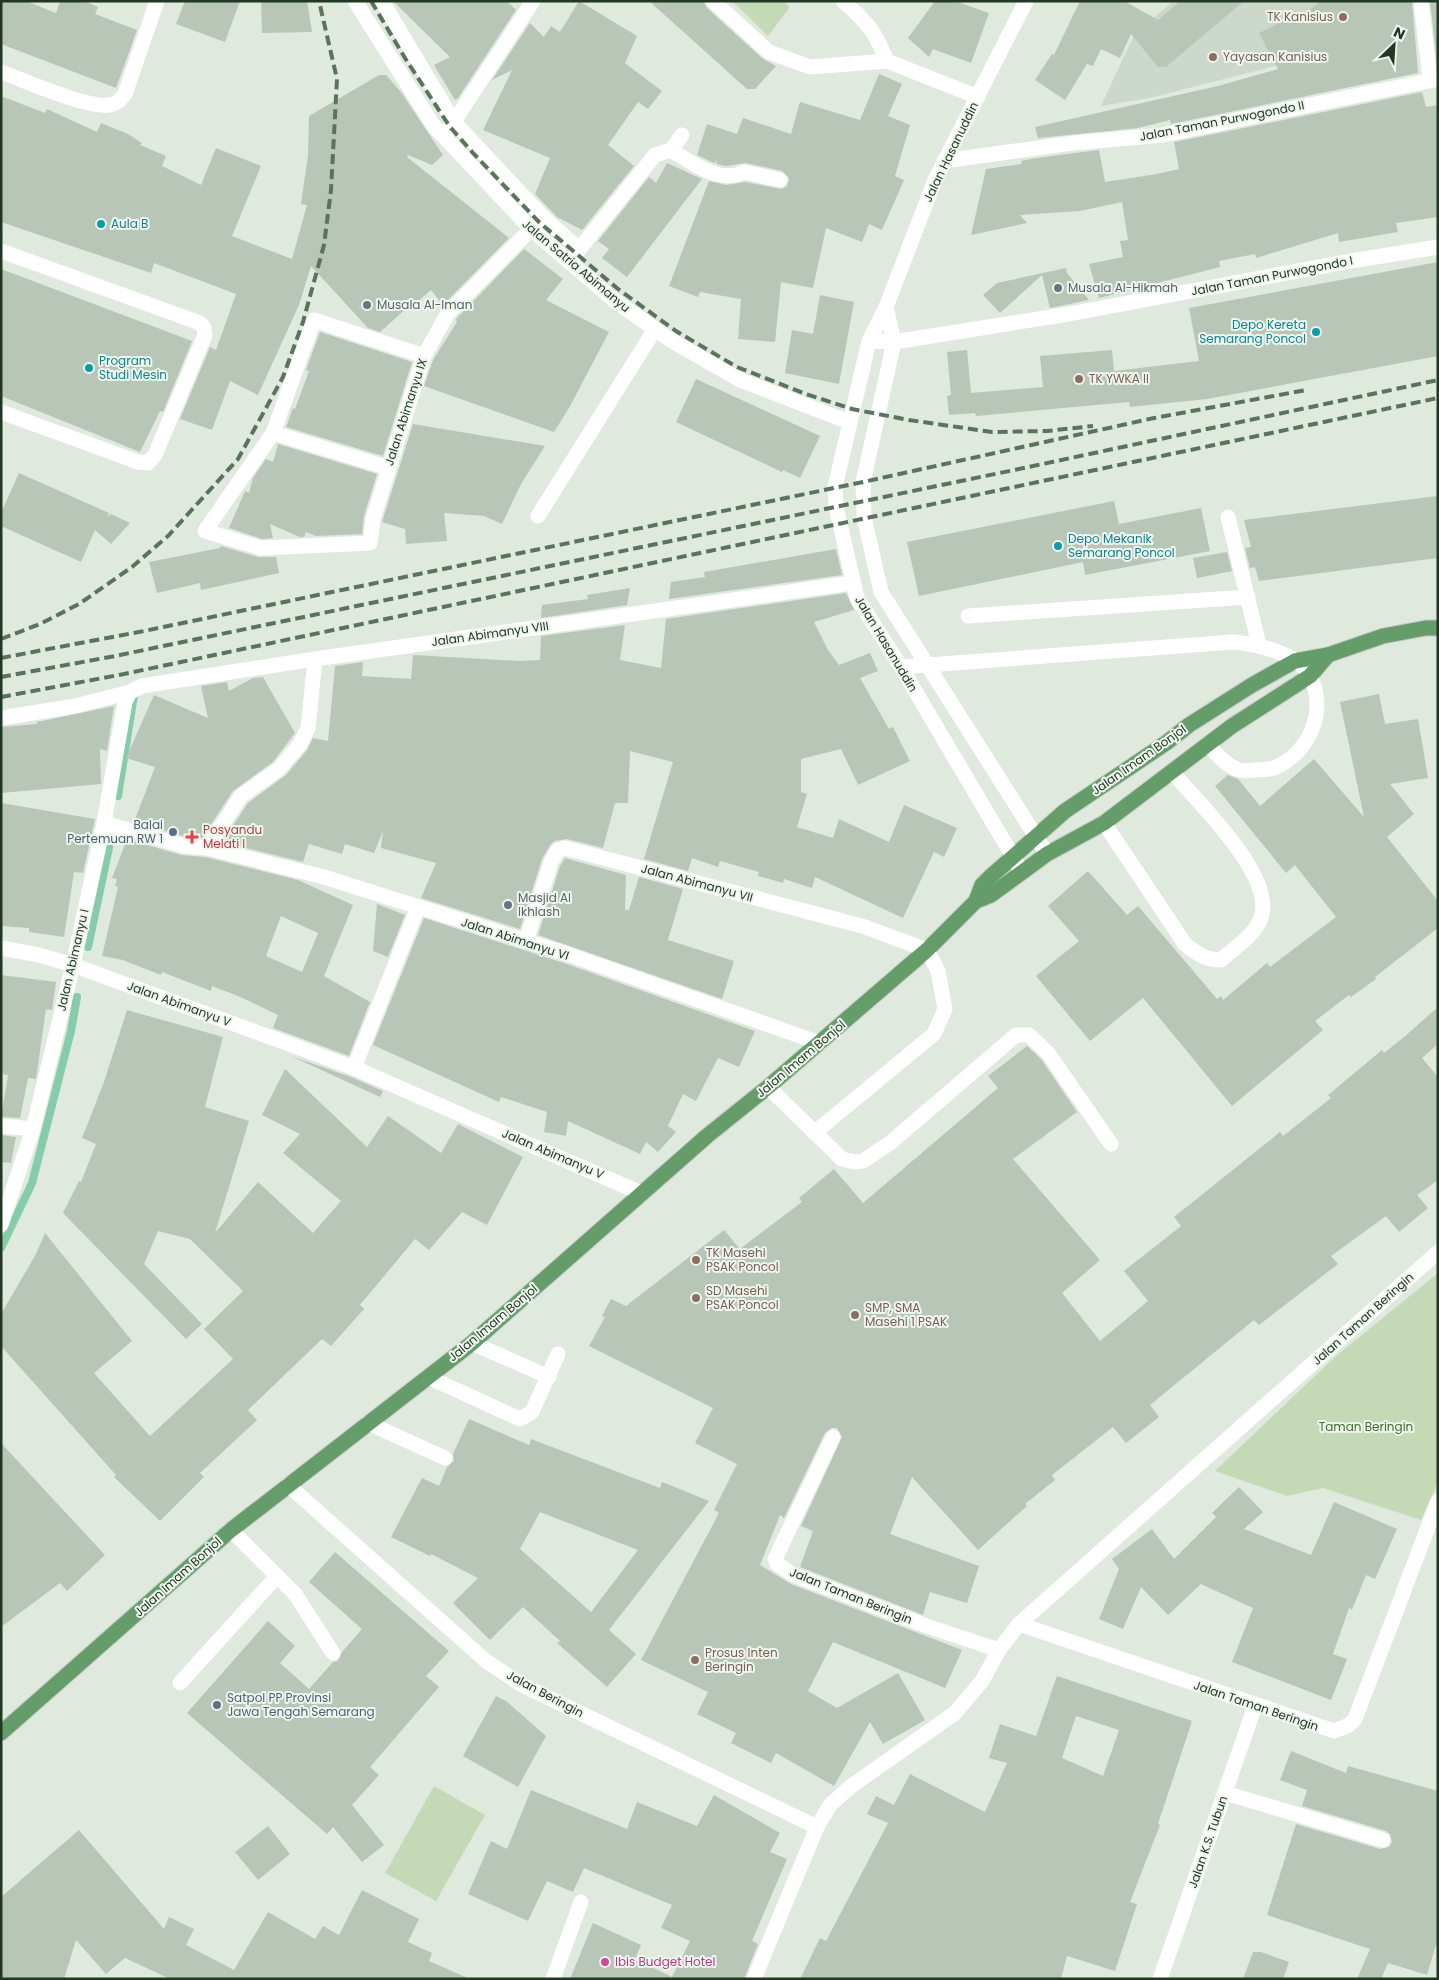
<svg xmlns="http://www.w3.org/2000/svg" width="1439" height="1980" viewBox="0 0 1439 1980" font-family="Poppins,sans-serif">
  <style>
    .built { fill: #cdd8cc }
    .green { fill: #c4dab7 }
    .lines { fill: none; stroke-linecap: round; stroke-linejoin: round }
    .stream { stroke: #87ccaa; stroke-width: 8 }
    .building { fill: #b8c6b7; fill-rule: evenodd }
    .major-casing { stroke: #c1c7c1; stroke-width: 17 }
    .minor { stroke: #fff; stroke-width: 15 }
    .major { stroke: #649d69; stroke-width: 15 }
    .rail { stroke: #5a735c; stroke-width: 4; stroke-dasharray: 10 5; stroke-linecap: butt }
    .education-dot { fill: #8d6e63; stroke: #eff6ee; stroke-width: 2 }
    .culture-dot { fill: #0f9aa8; stroke: #eff6ee; stroke-width: 2 }
    .worship-dot { fill: #6b7280; stroke: #eff6ee; stroke-width: 2 }
    .service-dot { fill: #5c6f8a; stroke: #eff6ee; stroke-width: 2 }
    .health-dot { fill: #e0444e; stroke: #eff6ee; stroke-width: 2 }
    .hotel-dot { fill: #d1479c; stroke: #eff6ee; stroke-width: 2 }
    .labels { text-anchor: middle; stroke-width: 4; stroke-linejoin: round; paint-order: stroke }
    .education-label { font-size: 12px; fill: #785e54; stroke: #eff6ee; text-anchor: start }
    .street-label { font-size: 12px; fill: #203722; stroke: #eff6ee }
    .culture-label { font-size: 12px; fill: #0d838f; stroke: #eff6ee; text-anchor: start }
    .worship-label { font-size: 12px; fill: #5b616d; stroke: #eff6ee; text-anchor: start }
    .service-label { font-size: 12px; fill: #4e5e75; stroke: #eff6ee; text-anchor: end }
    .health-label { font-size: 12px; fill: #be3a42; stroke: #eff6ee; text-anchor: start }
    .park-label { font-size: 12px; fill: #3d6c2c; stroke: #eff6ee }
    .hotel-label { font-size: 12px; fill: #b23c85; stroke: #eff6ee; text-anchor: start }
  </style>
  <rect width="100%" height="100%" fill="#dfe9de"/>
  <path class="built" d="M1173,1h222l-108,62 -137,35 -49,8 33,-71z"/>
  <g class="green">
    <path d="M732,1h52l6,6 -22,29z"/>
    <path d="M1438,1273v209l-17,38 -98,-32 -36,8 -72,-25 121,-115z"/>
    <path d="M434,1786l51,29 -49,86 -51,-28z"/>
  </g>
  <g class="lines">
    <g class="stream">
      <path d="M118,796l16,-101"/>
      <path d="M88,947l21,-99"/>
      <path d="M1,1248l31,-65 39,-152 6,-34"/>
    </g>
  </g>
  <g class="building">
    <path d="M1,1h25l30,12 4,-12h24l14,6 -3,7 42,16 -21,58 -115,-44z"/>
    <path d="M185,1h55l-15,41 -49,-18z"/>
    <path d="M261,1h46l5,31 -50,1z"/>
    <path d="M393,1h114l9,9 -58,88 -3,2 -21,-35 16,-8z"/>
    <path d="M579,1l58,35 -12,27 37,28 -14,18 -10,-7 -30,43 26,21 -52,64 -25,-13 -22,-23 15,-36 -67,-28 29,-60 -20,10 38,-57 14,14 7,-11 9,6z"/>
    <path d="M649,1h54l4,7 56,51 13,7 -21,23h-8z"/>
    <path d="M935,1h20l34,12 -18,50 -38,-14 -4,8 -21,-19z"/>
    <path d="M1080,1h44l34,19 22,-19h64l-78,66h-8l-27,-33 -11,24 -19,-9 -8,17 -6,-2 -22,36 -30,-20 17,-26 2,1z"/>
    <path d="M1320,1h92l6,72 -247,51 -1,-4 -32,8 -100,10 -3,-11 183,-41 60,-17 -19,-36 34,-17 3,6z"/>
    <path d="M1430,1h8l-1,61z"/>
    <path d="M879,74l23,10 -14,32 22,9 -15,51 9,4 -22,50 -13,-6 -7,18 -36,-14 -13,60 -32,-6 -6,60 -37,-3 3,-40 -41,-7 -2,5 -29,-11 40,-105 17,4 19,-3 37,7 5,-3 2,-8 -7,-7 -36,-8 -20,3 -10,-2 1,-4 -3,3 -17,-8 10,-31 30,10 6,-16 48,16 9,-32 60,18z"/>
    <path d="M379,75h7l15,17 42,63 -11,10 -24,-10 -1,2 102,81 -66,67 -12,-15 -22,19 -1,-2 -28,25 -12,-4 -57,-62 -12,39 -41,90 -28,-14 -18,49 -32,-11 30,-72 6,3 20,-56 -82,-31 -3,10 -150,-51v-126l44,17 2,-4 50,23 4,-9 27,11 14,9 -2,2 26,11 -4,10 39,19 15,-37 45,18 -29,70 60,23 15,-54 -6,-1 7,-49 1,-39z"/>
    <path d="M1422,92l4,15 12,-2v112l-42,6 2,9 -59,10 -1,-9 -82,25 -1,-4 -36,7 1,6 -121,31 -10,-34 34,-7 -3,-16 8,-1 -6,-38 -42,9 -60,4 7,8 -56,12 15,-66 36,-5 -1,-3 15,-3 63,-8 6,32 52,-8 22,-5 -5,-27z"/>
    <path d="M667,163l35,16 -75,98 -25,-19 7,-9 -11,-8 51,-64 7,6z"/>
    <path d="M524,249l39,30 -17,21 63,32 -40,76 -15,24 -130,-46 9,-26 24,-38 -1,-3z"/>
    <path d="M1438,262v94l-231,43 -77,8 -1,-5 -153,14 -1,-3 -26,2 -2,-19 4,-1 -4,-43 20,-2 4,43 72,-6 -3,-31 72,-6 2,21 85,-10 -10,-53z"/>
    <path d="M1066,268l1,5 22,27 -39,8 -8,-33 -42,38 -17,-18 14,-12z"/>
    <path d="M1,269l191,72 -29,71 -3,-1 -20,41 -139,-56z"/>
    <path d="M820,295l34,7 -15,82 -54,-11 7,-43 21,4z"/>
    <path d="M320,332l92,30 -29,94 -97,-29 7,-19 2,1 14,-38 -3,-1z"/>
    <path d="M696,379l124,57 -20,42 -17,-8 -1,2 -106,-50z"/>
    <path d="M413,424l132,22 -24,38 -19,40 -18,-8 -40,-3 3,28 -41,3 -1,-15 -23,-7z"/>
    <path d="M278,444l99,30 -13,42 -2,18 -46,2 -10,-4 -2,5h-4l-30,-13 3,14 -11,1 -33,-11 16,-37 4,2 4,-15 13,-19 7,3z"/>
    <path d="M19,473l90,40 -2,4 4,-3 19,9 -19,21 -16,-14 -14,32 -80,-36v-13z"/>
    <path d="M1438,496v62l-179,23 -4,-14 -5,1 -5,-20 6,-1 -7,-27z"/>
    <path d="M1114,501l5,23 82,-16 9,43 -125,24 -2,-13 -164,34 -12,-54z"/>
    <path d="M221,546l37,11h18l3,16 -78,17 -1,-7 -43,10 -8,-31 71,-14z"/>
    <path d="M836,549l6,26 -173,24 2,-17 34,-5 -1,-5z"/>
    <path d="M1227,552l5,19 -35,7 -4,-20z"/>
    <path d="M630,588l-3,17 -86,13 1,-13 46,-6 -1,-4z"/>
    <path d="M846,593l8,17 -40,12 14,28 11,15 31,-12 8,18 -18,7 29,51 4,-2 17,34 -52,24 -17,-36 -40,10v33l6,2 -10,33 36,11 6,-19 50,23 15,-37 53,23 -13,29 -10,-5 -31,66 -88,-41 -3,11 -28,-9 -1,4 -25,-7 1,-4 -39,-11 -2,6 -26,-9 -4,13 -44,-12 29,-97 -43,-11 -2,52h-13l-12,45 -36,-9 -12,2 -5,4 -8,14 -22,70 -99,-31 15,-35 -55,-15 2,-17 -9,22 -29,-9 -3,10 -33,-10 -6,18 -81,-20 26,-39 38,-28 21,-25 6,-12 15,3 7,-75 28,-4 -1,14 49,3 2,-24 108,6 19,-1 1,-24 84,-11 -5,35 41,8 5,-49z"/>
    <path d="M263,677l32,56 -22,29 -40,29 -31,47 -16,-1 -52,-15 21,-55 -29,-9 28,-63 54,23 -7,-32 26,-4 2,9 24,-13z"/>
    <path d="M1379,694l6,30 33,-5 10,59 -38,6 24,30 -27,23 51,64v27l-63,49 1,2 -25,18 -2,-2 -34,26 8,9 -91,76 -89,-108 -53,43 -54,-65 43,-35 -31,-35 40,-35 39,44 11,-9 79,93 4,-3 2,4 44,-37 3,4 66,-50 -41,-52 -9,8 -71,-87 13,-11 10,4 22,27 54,-47 50,58 -24,-115z"/>
    <path d="M114,706l-7,45 -7,-2 1,35 -100,9v-66l36,-3v-2z"/>
    <path d="M1,803l94,16 -12,54 -9,-1 -10,65 -35,-5v-4l-28,-2z"/>
    <path d="M127,839l54,16 24,2 93,23 55,25 -29,71 46,26 -21,54 -76,-28 5,-13 -40,-19 -26,-10 -1,5 -49,-19 -1,3 -38,-15 -21,-4 16,-69 -3,-1 2,-7 -5,-1zM281,916l37,17 -16,39 -36,-16z"/>
    <path d="M565,858l61,17 -1,35h4l10,-33 44,12 -15,51 66,21 -12,38 -184,-64 22,-69z"/>
    <path d="M377,904l28,11 -17,42 -15,-6z"/>
    <path d="M424,918l140,45 191,68 -16,36 -21,-9 -22,43 -13,-7 -15,32 8,6 -18,20 -12,-10 -6,12 -72,-33 -2,15 -22,-4 3,-20 -46,-15 -2,5 -126,-57z"/>
    <path d="M1,975l55,7 -4,28 -6,-1 -10,70 -8,-1 -8,40 -19,-1 7,-42 -7,-1z"/>
    <path d="M1438,1007v37l-16,14 16,19v103l-21,15 11,13 -29,24 -13,-16 -55,40 7,8 -79,61 -5,-5 -104,85 9,12 -33,26 -13,-16 -61,48 3,5 -30,24 2,2 -49,44 -66,-73 -22,57 89,32 -12,37 -37,-11 -7,23 -123,-48 13,-36 -12,-5 41,-89 -5,-9h-5l-7,5 -41,85 -4,-3 -20,50 31,19 171,66 -17,38 -112,-46 -25,49 29,17 61,-35 27,47 -42,24 -13,-22 -36,64 -58,-33 -5,10 -40,-20 5,-10 -39,-19 11,-22 -67,-32 78,-147 -5,-3 23,-46 -42,-21 18,-35 -124,-62 16,-29 -3,-1 9,-17 15,7 98,-76 16,19 62,-47 -3,-4 35,-29 29,34 135,-115 -10,-12 39,-30 14,13 36,53 -64,47 87,101 -38,33 38,48 48,-40 -24,-30 57,-45 -7,-9 106,-85 3,4 48,-38 -3,-3 54,-45 2,3 20,-16z"/>
    <path d="M127,1010l96,27 -18,70 44,14 -34,112 43,-51 55,51 28,-32 -58,-48 17,-19 -38,-19 23,-46 82,78 21,-31 53,37 17,-29 65,33 -36,68 -25,-13 -33,38 -14,-11 -55,66 4,4 -33,37 -9,-7 -74,71 9,10 -57,53 4,4 -44,44 -46,-44 2,-2 -115,-129v-32l35,-60 9,-21 87,108 -38,32 56,63 83,-77 -29,-30 39,-38 -53,-52 -32,-8 -14,33 58,60 -16,15 -123,-126 16,-32 2,1 15,-38 -14,-6 22,-56z"/>
    <path d="M291,1056l60,21 32,14 -3,6z"/>
    <path d="M1,1135l15,2 -5,26 -10,-1z"/>
    <path d="M469,1419l60,26 2,-6 129,49 2,-6 47,19 -100,129 27,24 -29,33 -50,-44 3,-2 -37,-34 -33,33 -37,-37 25,-25 -47,-24 -1,2 -39,-19 31,-59 17,8 8,-19 7,-6 -1,-7zM540,1512l98,38 -47,62 -71,-63z"/>
    <path d="M1,1443l104,112 -38,36 -7,-8 -59,44z"/>
    <path d="M1239,1487l24,25 -19,17 67,26 23,-53 63,27 -22,50 -9,-4 -14,35 -3,-2 -16,46 14,5 -16,41 -99,-38 21,-54 -52,-24 -33,31 -27,-28 -18,42 -24,-10 20,-50 -7,-10 40,-30 22,30 42,-42 -4,-4z"/>
    <path d="M335,1552l114,99 -23,25 13,11 -69,80 9,8 -27,30 32,40 -22,17 -29,-35 -6,7 -140,-121 81,-92 27,25 -15,17 29,26 24,-27 5,-1 4,-9 20,-23 -53,-47z"/>
    <path d="M1057,1676l135,45 -34,103 2,1 -30,77 7,2 -22,67 -48,-15 -6,23h-261l20,-41 6,3 62,-118 -21,-9 9,-18 18,9 16,-31 75,38 22,-49 -18,-5 11,-34 36,12zM1076,1716l43,14 -16,46 -41,-18z"/>
    <path d="M496,1696l10,5 40,35 -28,51 -55,-31z"/>
    <path d="M1291,1751l55,22 2,-7 90,25v147l-11,37 -39,-12 -7,16h-24l13,-30 -103,-34 29,-91 84,25 9,-2 3,-5 -2,-8 -4,-3 -84,-25 5,-16 -27,-10z"/>
    <path d="M531,1790l96,39 10,-27 60,24 17,-31 66,38 -10,19 17,7 -35,82 6,3 -14,35h-174l23,-56 48,22 -6,14 37,18 18,-36 -29,-13 11,-23 -88,-37 -11,24 -26,-11 -19,40 -60,-27 23,-53 16,8z"/>
    <path d="M268,1826l22,28 -32,26 -23,-28z"/>
    <path d="M79,1830l85,99 5,-12 25,12 -8,16 48,25 34,-58 47,27 8,-13 16,9 23,-45 57,29 -11,23 24,11 -3,8 41,18h-300l-45,-21 -19,16 -30,-34 -12,39h-63v-82z"/>
    <path d="M1253,1952h8l28,10 -6,17h-40z"/>
  </g>
  <g class="lines">
    <g class="major-casing">
      <g id="major">
        <path d="M976,901l6,-16 7,-7 76,-67 101,-68 23,-18 63,-40 43,-24 33,-6 55,-19 43,-8h12"/>
        <path d="M1,1733l230,-203 241,-187 235,-207 61,-49 159,-137 49,-49 15,-6 56,-41 57,-31 128,-97 78,-50 18,-21"/>
      </g>
    </g>
    <g class="minor">
      <path d="M355,1l78,124 99,105 83,71 57,40 68,39 109,42"/>
      <path d="M382,1l72,121 89,95 36,32"/>
      <path d="M713,1l56,51 41,15 77,-6 91,36"/>
      <path d="M843,1c24,21 32,30 44,60"/>
      <path d="M1421,1l9,79"/>
      <path d="M1,72c25,9 85,36 108,33 8,-1 11,-5 16,-11l32,-93"/>
      <path d="M449,129l84,-128"/>
      <path d="M671,150c20,12 49,35 73,22l36,8"/>
      <path d="M944,161l129,-18 90,-8 275,-56"/>
      <path d="M1,251l199,72 4,5 1,7 -50,120 -7,8 -10,-1 -137,-50"/>
      <path d="M573,257l82,-102 16,-5 11,-15"/>
      <path d="M886,307l8,35 -31,140 1,35 17,75 166,262"/>
      <path d="M869,341l25,1 175,-28 282,-53 87,-14"/>
      <path d="M424,356l-110,-36 -41,113 -68,98 56,17 109,-5 3,-24 51,-163 24,-43 95,-96"/>
      <path d="M273,433l116,35"/>
      <path d="M538,516l117,-187"/>
      <path d="M1228,517l31,128"/>
      <path d="M968,616l280,-19"/>
      <path d="M901,667l332,-25c23,2 65,11 77,34 18,35 -1,77 -36,92 -5,2 -13,1 -19,2 -4,0 -11,1 -15,0 -13,-3 -24,-16 -32,-26"/>
      <path d="M1,718l74,-12 55,-14 12,-6 173,-27 537,-76"/>
      <path d="M104,823l80,23 23,2 117,29 243,77 253,89"/>
      <path d="M1104,823l81,121c12,10 21,16 36,16 13,-12 34,-25 40,-42 15,-41 -62,-115 -89,-146"/>
      <path d="M207,848l34,-52 38,-27 21,-25 8,-16 7,-69"/>
      <path d="M1022,872l-121,-205 -44,-69 -21,-91 -1,-20 34,-146 17,-34 49,-127 91,-179"/>
      <path d="M526,941l25,-79 7,-12 7,-2 297,78 65,24 11,21 7,38 -11,25 -120,99"/>
      <path d="M1,948l38,7 34,10 281,103 287,125"/>
      <path d="M354,1068l64,-161"/>
      <path d="M768,1087l74,72 13,3 8,-1 27,-18 126,-108h13l19,18 63,91"/>
      <path d="M1,1126l32,3"/>
      <path d="M1,1225l32,-96 40,-164 31,-142 21,-121 5,-10"/>
      <path d="M472,1343l77,34"/>
      <path d="M428,1377l92,42 12,-7 26,-58"/>
      <path d="M368,1423l77,35"/>
      <path d="M833,1437l-58,122 2,5 17,11 133,51 72,24"/>
      <path d="M288,1485l198,176 36,24 295,142"/>
      <path d="M231,1530l64,64 38,59"/>
      <path d="M1019,1624l315,107 15,-6 6,-6 83,-218"/>
      <path d="M180,1683l97,-107"/>
      <path d="M1225,1793l158,47"/>
      <path d="M553,1979l28,-77"/>
      <path d="M754,1979l63,-152 13,-22 20,-18 105,-74 27,-32 17,-31 20,-26 419,-372"/>
      <path d="M1160,1979l95,-273"/>
    </g>
    <use href="#major" class="major"/>
    <g class="rail">
      <path d="M371,1l34,57 45,69 23,26 66,69 79,67 58,42 61,36 69,27 46,15 57,11 83,12 55,-1 46,-5"/>
      <path d="M1,639l39,-15 39,-20 53,-37 36,-31 70,-77 45,-82 20,-55 21,-77 7,-55 6,-111 -18,-78"/>
      <path d="M1,658l143,-27 719,-149 291,-64 152,-28"/>
      <path d="M1,677l114,-21 904,-187 419,-89"/>
      <path d="M1,697l123,-23 1314,-276"/>
    </g>
  </g>
  <g class="education-dot">
    <circle cx="1343" cy="17" r="5"/>
    <circle cx="1213" cy="57" r="5"/>
    <circle cx="1079" cy="379" r="5"/>
    <circle cx="696" cy="1260" r="5"/>
    <circle cx="696" cy="1298" r="5"/>
    <circle cx="855" cy="1315" r="5"/>
    <circle cx="695" cy="1660" r="5"/>
  </g>
  <g class="culture-dot">
    <circle cx="101" cy="224" r="5"/>
    <circle cx="1316" cy="332" r="5"/>
    <circle cx="89" cy="368" r="5"/>
    <circle cx="1058" cy="546" r="5"/>
  </g>
  <g class="worship-dot">
    <circle cx="1058" cy="288" r="5"/>
    <circle cx="367" cy="305" r="5"/>
    <circle cx="508" cy="905" r="5"/>
  </g>
  <g class="service-dot">
    <circle cx="173" cy="832" r="5"/>
    <circle cx="217" cy="1705" r="5"/>
  </g>
  <path class="health-dot" d="M189.5 829.5h5v5h5v5h-5v5h-5v-5h-5v-5h5z"/>
  <circle class="hotel-dot" cx="605" cy="1962" r="5"/>
  <g class="labels">
    <g class="education-label">
      <text x="1333" y="21" text-anchor="end">TK Kanisius</text>
      <text x="1223" y="61">Yayasan Kanisius</text>
      <text x="1089" y="383">TK YWKA II</text>
      <text x="706" y="1257">TK Masehi<tspan x="706" dy="14">PSAK Poncol</tspan></text>
      <text x="706" y="1295">SD Masehi<tspan x="706" dy="14">PSAK Poncol</tspan></text>
      <text x="865" y="1312">SMP, SMA<tspan x="865" dy="14">Masehi 1 PSAK</tspan></text>
      <text x="705" y="1657">Prosus Inten<tspan x="705" dy="14">Beringin</tspan></text>
    </g>
    <g class="street-label">
      <text transform="translate(1222 121) rotate(-11)" y="4">Jalan Taman Purwogondo II</text>
      <text transform="translate(951 152) rotate(-64)" y="4">Jalan Hasanuddin</text>
      <text transform="translate(576 266) rotate(40)" y="4">Jalan Satria Abimanyu</text>
      <text transform="translate(1272 276) rotate(-11)" y="4">Jalan Taman Purwogondo I</text>
      <text transform="translate(406 412) rotate(-72)" y="4">Jalan Abimanyu IX</text>
      <text transform="translate(490 634) rotate(-8)" y="4">Jalan Abimanyu VIII</text>
      <text transform="translate(886 644) rotate(59)" y="4">Jalan Hasanuddin</text>
      <text transform="translate(1139 760) rotate(-35)" y="4">Jalan Imam Bonjol</text>
      <text transform="translate(697 883) rotate(15)" y="4">Jalan Abimanyu VII</text>
      <text transform="translate(515 939) rotate(18)" y="4">Jalan Abimanyu VI</text>
      <text transform="translate(73 960) rotate(-77)" y="4">Jalan Abimanyu I</text>
      <text transform="translate(179 1004) rotate(20)" y="4">Jalan Abimanyu V</text>
      <text transform="translate(801 1059) rotate(-40)" y="4">Jalan Imam Bonjol</text>
      <text transform="translate(553 1154) rotate(23)" y="4">Jalan Abimanyu V</text>
      <text transform="translate(1363 1319) rotate(-42)" y="4">Jalan Taman Beringin</text>
      <text transform="translate(493 1323) rotate(-40)" y="4">Jalan Imam Bonjol</text>
      <text transform="translate(178 1577) rotate(-42)" y="4">Jalan Imam Bonjol</text>
      <text transform="translate(851 1596) rotate(22)" y="4">Jalan Taman Beringin</text>
      <text transform="translate(545 1694) rotate(28)" y="4">Jalan Beringin</text>
      <text transform="translate(1256 1706) rotate(19)" y="4">Jalan Taman Beringin</text>
      <text transform="translate(1208 1842) rotate(-71)" y="4">Jalan K.S. Tubun</text>
    </g>
    <g class="culture-label">
      <text x="111" y="228">Aula B</text>
      <text x="1306" y="329" text-anchor="end">Depo Kereta<tspan x="1306" dy="14">Semarang Poncol</tspan></text>
      <text x="99" y="365">Program<tspan x="99" dy="14">Studi Mesin</tspan></text>
      <text x="1068" y="543">Depo Mekanik<tspan x="1068" dy="14">Semarang Poncol</tspan></text>
    </g>
    <g class="worship-label">
      <text x="1068" y="292">Musala Al-Hikmah</text>
      <text x="377" y="309">Musala Al-Iman</text>
      <text x="518" y="902">Masjid Al<tspan x="518" dy="14">Ikhlash</tspan></text>
    </g>
    <g class="service-label">
      <text x="163" y="829">Balai<tspan x="163" dy="14">Pertemuan RW 1</tspan></text>
      <text x="227" y="1702" text-anchor="start">Satpol PP Provinsi<tspan x="227" dy="14">Jawa Tengah Semarang</tspan></text>
    </g>
    <g class="health-label">
      <text x="203" y="834">Posyandu<tspan x="203" dy="14">Melati I</tspan></text>
    </g>
    <g class="park-label">
      <text x="1366" y="1431">Taman Beringin</text>
    </g>
    <g class="hotel-label">
      <text x="615" y="1966">Ibis Budget Hotel</text>
    </g>
  </g>
  <rect width="1439" height="1980" fill="none" stroke="#203722" stroke-width="5"/>
  <g transform="translate(1394 45) rotate(25)" stroke="#eff6ee" stroke-width="4" paint-order="stroke">
  <path d="M0-4L9 19L0 12L-9 19Z" fill="#203722"/>
  <text y="-8" font-size="14" font-weight="bold" text-anchor="middle" fill="#203722">N</text>
  </g>
</svg>
